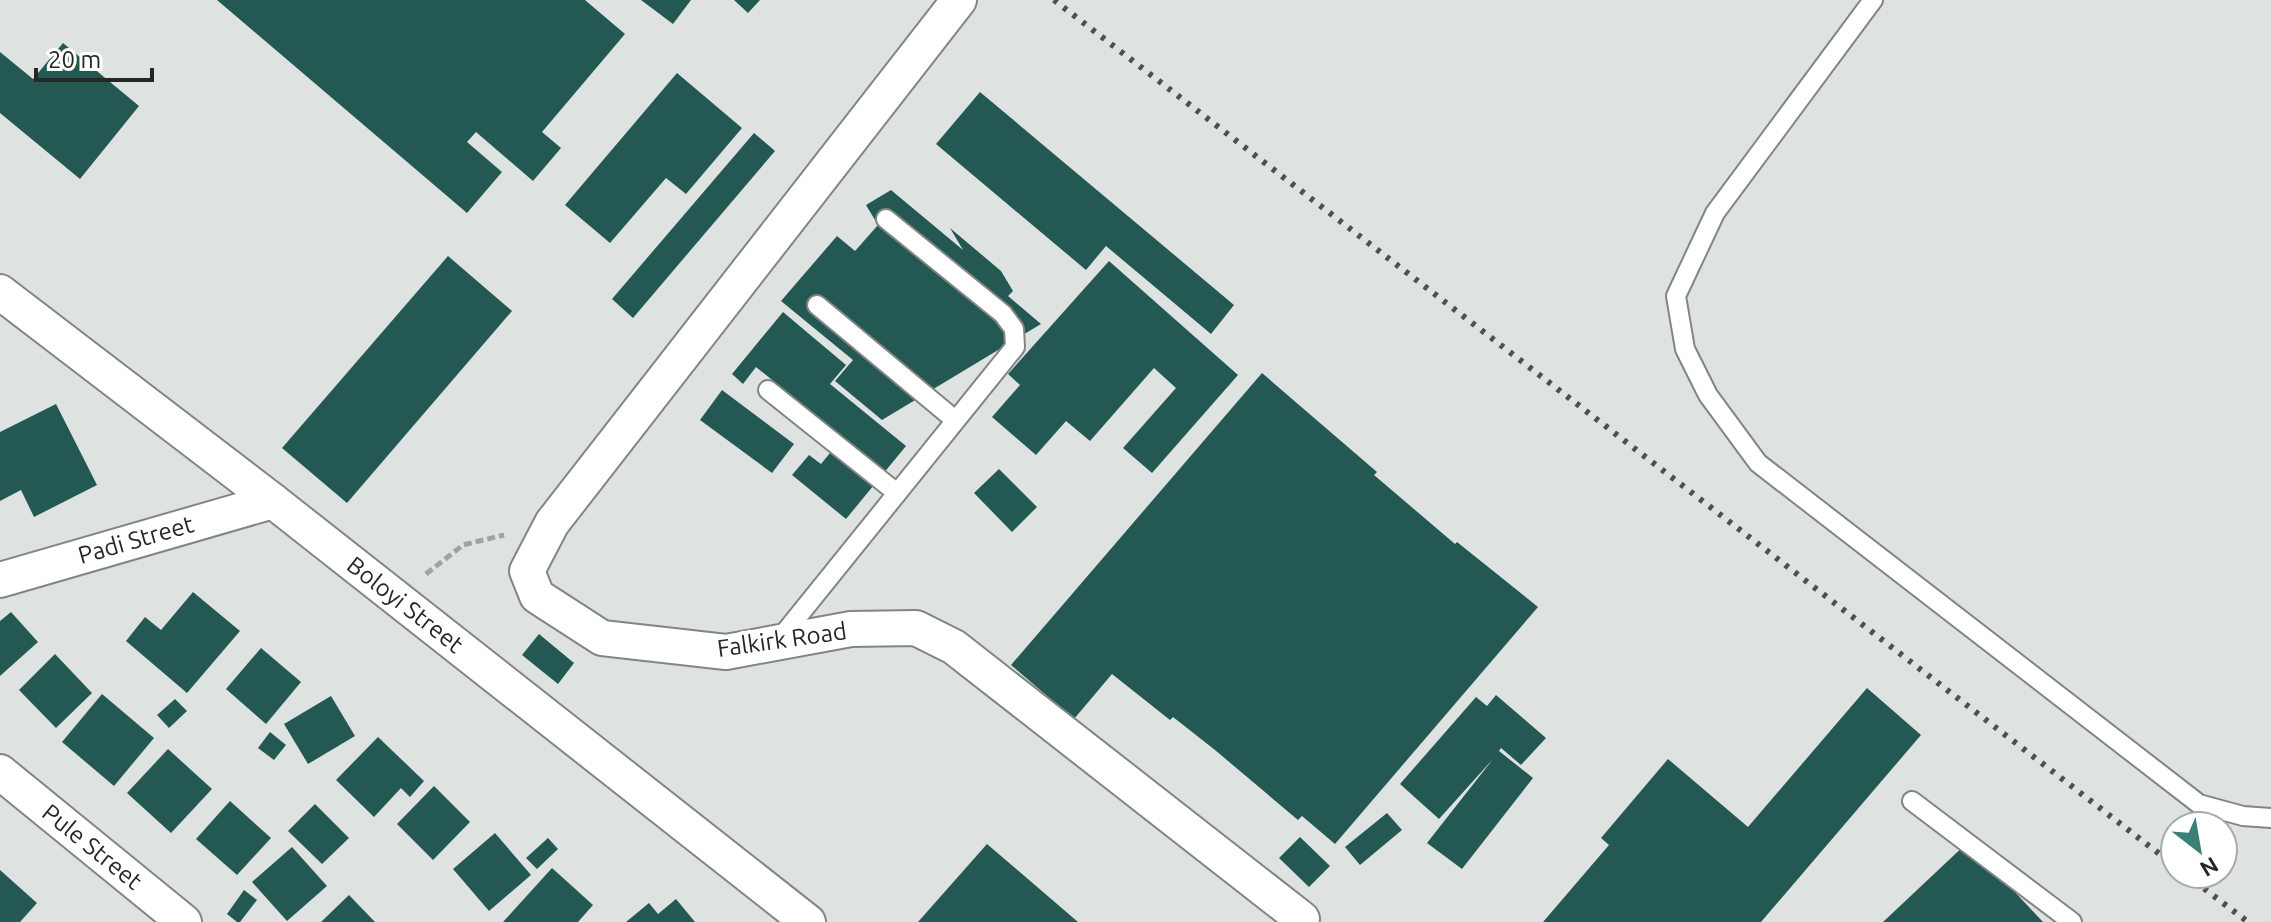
<svg xmlns="http://www.w3.org/2000/svg" width="2271" height="922" viewBox="0 0 2271 922" font-family="Ubuntu,sans-serif">
  <style>
    .building { fill: #245953 }
    .lines { fill: none; stroke-linecap: round; stroke-linejoin: round }
    .service-casing { stroke: #818585; stroke-width: 22 }
    .minor-casing { stroke: #818585; stroke-width: 38 }
    .path { stroke: #9fa3a2; stroke-width: 5; stroke-dasharray: 8 4; stroke-linecap: butt }
    .service { stroke: #fff; stroke-width: 18 }
    .minor { stroke: #fff; stroke-width: 34 }
    .rail { stroke: #4d504f; stroke-width: 6; stroke-dasharray: 4 8; stroke-linecap: butt }
    .labels { text-anchor: middle; stroke-width: 8; stroke-linejoin: round; paint-order: stroke }
    .street-label { font-size: 24px; fill: #252727; stroke: #fff }
  </style>
  <rect width="100%" height="100%" fill="#dee3e2"/>
  <g class="building">
    <path d="M217,0h368l40,34 -83,98 19,16 -28,33 -57,-49 -9,10 35,30 -35,41z"/>
    <path d="M641,0h50l-18,24z"/>
    <path d="M734,0h26l-12,13z"/>
    <path d="M63,43l76,63 -59,73 -80,-66v-61l33,27z"/>
    <path d="M677,73l65,55 -56,66 -20,-16 -56,65 -45,-38z"/>
    <path d="M980,92l254,213 -23,29 -105,-88 -20,24 -150,-126z"/>
    <path d="M754,133l21,18 -142,167 -21,-19z"/>
    <path d="M891,190l72,60 -13,-22 51,43 12,20 -5,5 33,28 -159,96 -47,-39 18,-21 -72,-59 56,-65 18,15 23,-26 -12,-20z"/>
    <path d="M448,256l64,55 -165,192 -65,-55z"/>
    <path d="M1109,261l129,114 -86,98 -29,-25 53,-60 -22,-20 -64,73 -24,-20 -30,34 -44,-38 28,-32 -12,-11z"/>
    <path d="M783,312l63,53 -16,19 76,62 -60,73 -54,-44 17,-20 12,9 22,-27 -87,-70 -13,17 -11,-10z"/>
    <path d="M1262,373l115,99 -3,3 81,69 2,-2 81,65 -203,237 -33,-28 -4,4 -83,-70 -42,-33 -3,3 -58,-46 -38,45 -63,-54z"/>
    <path d="M722,390l72,54 -22,29 -72,-53z"/>
    <path d="M56,404l41,81 -63,32 -13,-27 -21,11v-69z"/>
    <path d="M999,469l38,38 -25,25 -38,-39z"/>
    <path d="M193,592l47,39 -53,62 -61,-52 19,-24 16,13z"/>
    <path d="M11,612l27,30 -38,34v-55z"/>
    <path d="M539,634l35,29 -16,21 -36,-29z"/>
    <path d="M261,648l40,34 -35,42 -40,-35z"/>
    <path d="M55,654l37,39 -36,35 -37,-38z"/>
    <path d="M1867,688l54,47 -160,187h-218l66,-77 -8,-7 67,-79 80,68z"/>
    <path d="M102,694l52,44 -40,48 -52,-44z"/>
    <path d="M1496,695l50,43 -25,27 -20,-17 -2,3 34,27 -71,91 -35,-26 66,-84 -54,60 -39,-35 76,-87 11,9z"/>
    <path d="M331,696l24,40 -47,28 -24,-40z"/>
    <path d="M175,699l12,12 -18,17 -12,-13z"/>
    <path d="M270,732l16,13 -12,15 -16,-12z"/>
    <path d="M378,737l46,44 -14,16 -9,-9 -27,29 -38,-37z"/>
    <path d="M168,749l44,40 -41,44 -44,-40z"/>
    <path d="M434,786l36,36 -37,38 -36,-36z"/>
    <path d="M230,801l41,37 -34,37 -41,-36z"/>
    <path d="M315,804l34,34 -27,26 -34,-33z"/>
    <path d="M1387,813l15,17 -42,35 -15,-18z"/>
    <path d="M495,833l36,42 -42,36 -36,-42z"/>
    <path d="M1300,837l30,29 -21,21 -30,-29z"/>
    <path d="M548,838l10,11 -21,20 -11,-11z"/>
    <path d="M1968,842l75,80h-160z"/>
    <path d="M987,844l91,78h-160z"/>
    <path d="M292,847l35,39 -40,35 -35,-39z"/>
    <path d="M552,868l41,37 -15,17h-75z"/>
    <path d="M0,870l37,33 -17,19h-20z"/>
    <path d="M244,890l13,10 -17,22h-3l-10,-8z"/>
    <path d="M349,895l26,27h-54z"/>
    <path d="M676,899l19,23h-69l23,-19 9,11z"/>
  </g>
  <g class="lines">
    <g class="service-casing">
      <g id="service">
        <path d="M1873,0l-158,213 -39,83 9,53 23,46 50,68 441,341 44,12 28,2"/>
        <path d="M817,305l138,115"/>
        <path d="M768,390l129,103"/>
        <path d="M778,641l237,-294 -1,-18 -11,-15 -117,-95"/>
        <path d="M1912,801l160,121"/>
      </g>
    </g>
    <g class="minor-casing">
      <g id="minor">
        <path d="M959,0l-407,523 -25,48 10,25 65,42 124,14 125,-23 65,-1 38,19 348,272"/>
        <path d="M0,292l273,209 535,421"/>
        <path d="M0,580l273,-79"/>
        <path d="M0,772l184,150"/>
      </g>
    </g>
    <path class="path" d="M426,574l37,-29 41,-10"/>
    <use href="#service" class="service"/>
    <use href="#minor" class="minor"/>
    <g class="rail">
      <path d="M1054,0l1121,866"/>
      <path d="M2185,874l63,48"/>
    </g>
  </g>
  <g class="labels">
    <g class="street-label">
      <text transform="translate(136 540) rotate(-16)" y="8">Padi Street</text>
      <text transform="translate(405 605) rotate(38)" y="8">Boloyi Street</text>
      <text transform="translate(782 640) rotate(-8)" y="8">Falkirk Road</text>
      <text transform="translate(92 847) rotate(39)" y="8">Pule Street</text>
    </g>
  </g>
  <g transform="translate(2199 850) rotate(149)"><circle r="38" fill="#ffffff" stroke="#a8a9a9" stroke-width="2"/>
  <path d="M0-6L14 30L0 20L-14 30Z" fill="#3a8077"/>
  <text y="-12" font-size="22" font-weight="bold" text-anchor="middle" fill="#252727">N</text>
  </g>
  <path d="M36 68v12h116v-12" fill="none" stroke="#252727" stroke-width="4"/>
  <text x="48" y="68" font-size="24" fill="#252727" stroke="#ffffff" stroke-width="6" paint-order="stroke">20 m</text>
</svg>
